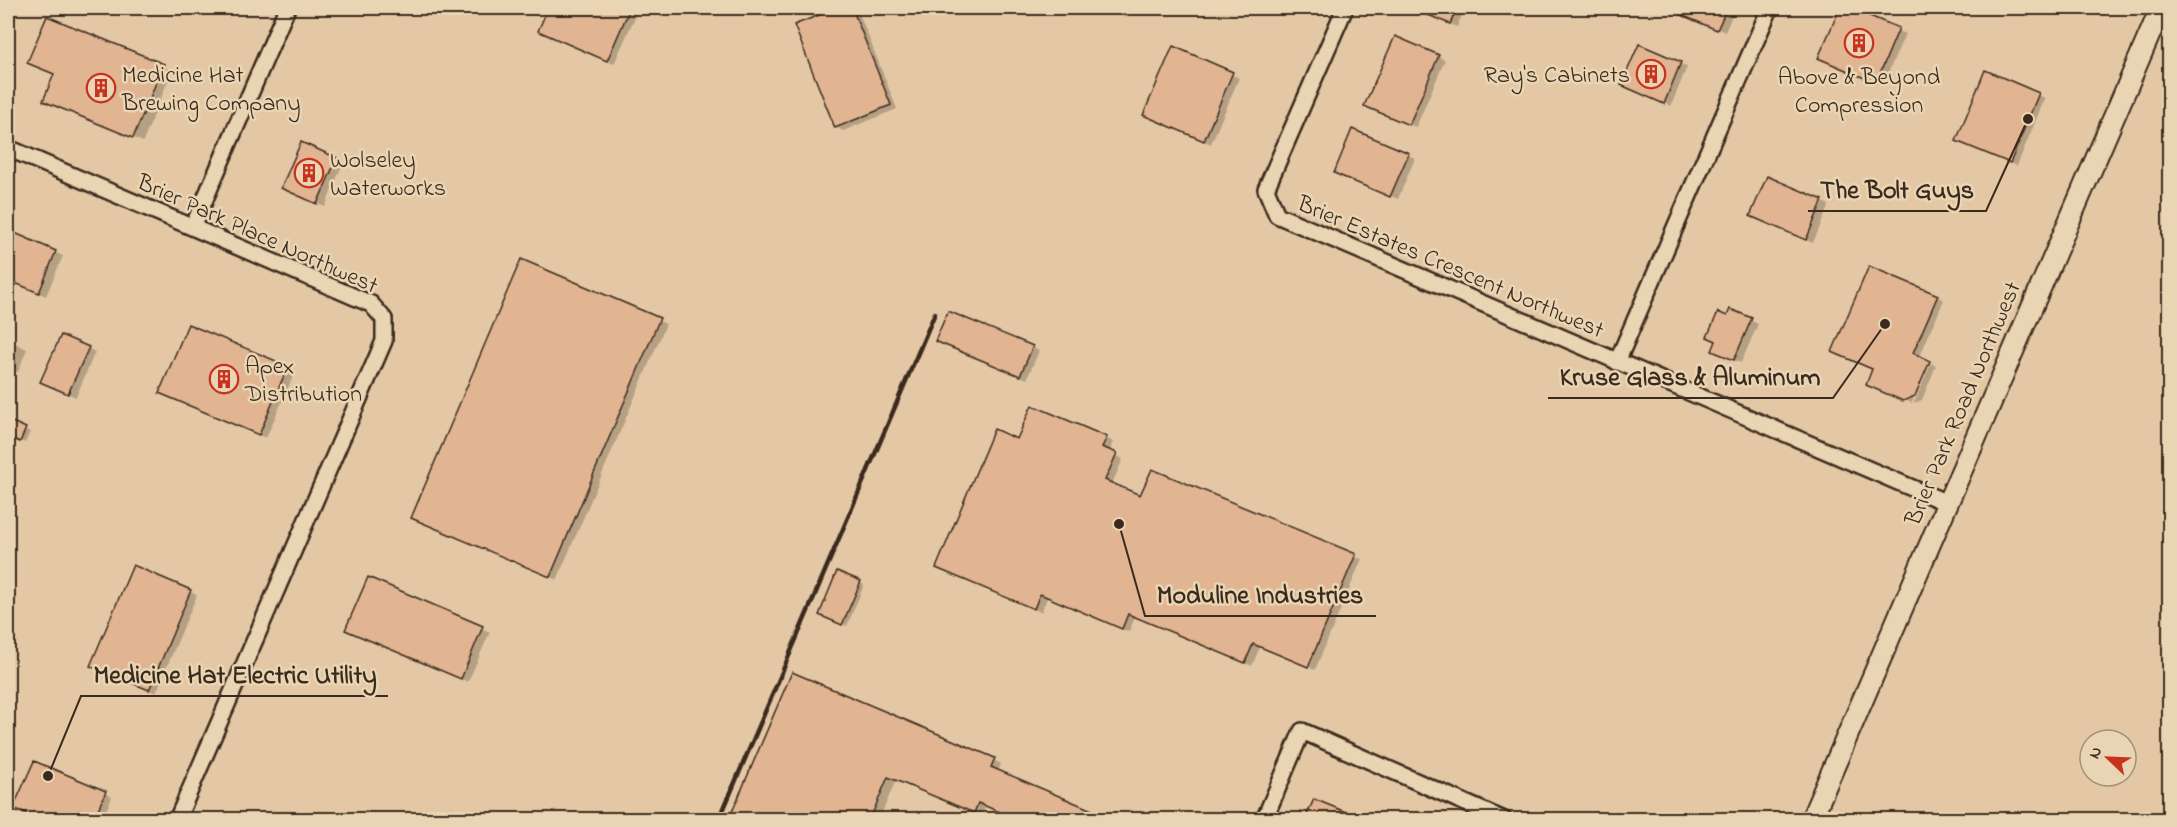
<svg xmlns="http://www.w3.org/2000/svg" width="2177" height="827" viewBox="0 0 2177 827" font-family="'Indie Flower',sans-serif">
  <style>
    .built { fill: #e4c8a6; fill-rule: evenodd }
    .shadow { fill: #0003 }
    .building { fill: #e1b592; stroke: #3b2a1e; stroke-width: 1.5 }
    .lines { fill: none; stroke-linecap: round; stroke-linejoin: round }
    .minor-casing { stroke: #3b2a1e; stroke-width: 20 }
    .tertiary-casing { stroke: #3b2a1e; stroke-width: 24 }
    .minor { stroke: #e9d5b3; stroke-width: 15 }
    .tertiary { stroke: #e9d5b3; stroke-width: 20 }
    .rail { stroke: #3b2a1e; stroke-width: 4.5 }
    .labels { text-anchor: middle; stroke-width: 5; stroke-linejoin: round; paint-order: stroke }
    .poi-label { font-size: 24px; fill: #3b2a1e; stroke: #e9d5b3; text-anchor: start }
    .street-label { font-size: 24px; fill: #3b2a1e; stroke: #e9d5b3 }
    .leader { fill: none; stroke: #3b2a1e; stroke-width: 2 }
    .callout-dot { fill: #3b2a1e; stroke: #e9d5b3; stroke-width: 2 }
    .callout-label { font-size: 26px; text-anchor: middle; font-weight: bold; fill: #3b2a1e; stroke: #e9d5b3; stroke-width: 5; stroke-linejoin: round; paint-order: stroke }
  </style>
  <rect width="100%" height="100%" fill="#e9d5b3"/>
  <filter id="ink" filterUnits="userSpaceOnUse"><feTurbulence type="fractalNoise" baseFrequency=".0167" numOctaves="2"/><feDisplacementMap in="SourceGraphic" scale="12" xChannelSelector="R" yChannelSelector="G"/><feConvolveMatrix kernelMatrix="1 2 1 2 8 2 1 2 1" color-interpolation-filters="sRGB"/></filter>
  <g filter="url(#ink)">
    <path class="built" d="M13,8h2156v811l-2161,1v-800zM2090,740h36v36h-36z"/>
    <g class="shadow">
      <path d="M550,8h89l-25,56 -74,-33z"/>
      <path d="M841,8h16l40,101 -54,22 -7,-4 -40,-101z"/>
      <path d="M1413,8h52l-8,19z"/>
      <path d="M1666,8h69l-10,24z"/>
      <path d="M1842,8l63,26 -22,51 -63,-27z"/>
      <path d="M1640,46l47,21 -16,39 -41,-17z"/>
      <path d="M1173,48l66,30 -28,66 -59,-26z"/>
      <path d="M1438,56l7,4 -29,67 -43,-18z"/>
      <path d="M29,63l134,3 9,5 -29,71 -98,-42 10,-25z"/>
      <path d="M1986,72l59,26 -28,68 -52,-22z"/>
      <path d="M1408,155l7,3 -17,41 -56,-23z"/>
      <path d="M336,159l7,4 -18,44 -36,-15z"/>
      <path d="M1768,178l61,27 -16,38 -54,-23z"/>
      <path d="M8,232l55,24 -17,40 -38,-17z"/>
      <path d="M522,261l144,63 -109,256 -137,-59z"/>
      <path d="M1937,296l7,4 -25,58 9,3 -16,42 -38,-15v-19z"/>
      <path d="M1731,311l27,13 -17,39 -20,-9 -3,-13z"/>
      <path d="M189,326l106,46 -29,66 -98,-42z"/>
      <path d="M8,340l19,9 -9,23 -10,-4z"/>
      <path d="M944,344l88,3 7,4 -12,28z"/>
      <path d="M88,348l7,4 -19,45 -27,-12z"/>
      <path d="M1931,363l5,3 -14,34 -8,3z"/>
      <path d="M8,422l22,10 -5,11 -17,-7z"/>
      <path d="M1106,438l7,4 -4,10 14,7 -11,25 29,13 221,62 -47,111 -55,-23 -8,19 -117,-49 -6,15 -81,-36 -7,16 -96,-41 73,-130z"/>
      <path d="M134,567l63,28 -41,98 -57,-24z"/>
      <path d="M369,579l121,53 -22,50 -114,-49z"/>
      <path d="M860,582l4,3 -17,41 -22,-9z"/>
      <path d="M793,674l201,86 7,4 -3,8 111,48h-91l-32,-14 -5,10 -85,-36 -17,40h-148z"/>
      <path d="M105,793l7,4 -10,23h-77l2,-7z"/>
      <path d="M1315,801l45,19h-53z"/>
    </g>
    <g class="building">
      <path d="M548,8h82l-23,53 -69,-30z"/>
      <path d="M837,8h15l39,97 -56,23 -41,-103z"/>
      <path d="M1411,8h46l-7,16z"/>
      <path d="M1665,8h62l-10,22z"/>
      <path d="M1840,8h10l49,20 -23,55 -58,-25z"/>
      <path d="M47,16l117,48 -31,74 -90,-37 11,-27 -27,-11z"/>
      <path d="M1395,36l44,19 -30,70 -45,-19z"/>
      <path d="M1639,44l42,18 -17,42 -43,-19z"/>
      <path d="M1173,46l60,26 -29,69 -61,-26z"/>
      <path d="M1985,70l54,23 -29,70 -54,-22z"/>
      <path d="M1352,129l57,24 -19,44 -56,-24z"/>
      <path d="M301,142l36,16 -20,46 -36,-16z"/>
      <path d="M1767,176l56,24 -17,40 -56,-24z"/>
      <path d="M8,230l48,21 -17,42 -31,-13z"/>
      <path d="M521,259l139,59 -110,259 -139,-59z"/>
      <path d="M1869,266l69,29 -25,58 17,8 -15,35 -12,5 -37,-16 6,-16 -40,-17z"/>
      <path d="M1730,309l22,9 -18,42 -22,-9 4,-10 -9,-4 11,-25 9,4z"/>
      <path d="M948,311l85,35 -13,30 -85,-35z"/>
      <path d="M188,324l100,42 -29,69 -100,-42z"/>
      <path d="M61,335l28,12 -21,47 -28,-12z"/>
      <path d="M1032,405l75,32 -5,10 15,6 -12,27 35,15 12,-26 204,85 -48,113 -55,-23 -8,19 -117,-49 -6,15 -82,-35 -6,15 -98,-41 58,-139 23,10z"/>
      <path d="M8,420l18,8 -6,14 -12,-5z"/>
      <path d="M133,565l58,25 -42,100 -59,-24z"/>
      <path d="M837,571l24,10 -19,44 -23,-10z"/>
      <path d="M368,577l115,49 -22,53 -116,-49z"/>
      <path d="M792,672l203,86 -4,9 122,52h-96l-39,-16 -4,10 -86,-36 -18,42h-141z"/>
      <path d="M34,761l72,30 -12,28h-71l3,-6 -13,-5z"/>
      <path d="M1314,799l49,20h-58z"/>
    </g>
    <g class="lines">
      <g class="minor-casing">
        <g id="minor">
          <path d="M1345,8l-79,181 11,26 670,288"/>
          <path d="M8,148l363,156 13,15v22l-207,479"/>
          <path d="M193,227l94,-219"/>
          <path d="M1617,362l153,-354"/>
          <path d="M1264,820l38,-89 202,89"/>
        </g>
      </g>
      <g class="tertiary-casing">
        <path id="tertiary" d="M1811,820l350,-812"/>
      </g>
      <use href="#minor" class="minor"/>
      <use href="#tertiary" class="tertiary"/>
      <path class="rail" d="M719,820l216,-507"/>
    </g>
  </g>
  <defs>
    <g id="building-ring" transform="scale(1.5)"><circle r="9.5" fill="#e9d5b3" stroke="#c8321e" stroke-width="1.5"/><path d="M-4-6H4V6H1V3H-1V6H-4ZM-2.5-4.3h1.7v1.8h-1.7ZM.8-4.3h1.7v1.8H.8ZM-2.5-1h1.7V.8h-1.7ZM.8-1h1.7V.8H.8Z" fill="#c8321e"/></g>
  </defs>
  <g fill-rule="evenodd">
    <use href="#building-ring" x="1859" y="43"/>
    <use href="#building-ring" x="1651" y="74"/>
    <use href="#building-ring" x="101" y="88"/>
    <use href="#building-ring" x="309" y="173"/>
    <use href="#building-ring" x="224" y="379"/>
  </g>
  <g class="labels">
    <g class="poi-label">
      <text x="122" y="82">Medicine Hat<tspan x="122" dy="28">Brewing Company</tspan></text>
      <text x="1630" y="82" text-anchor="end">Ray's Cabinets</text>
      <text x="1859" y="84" text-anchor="middle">Above &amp; Beyond<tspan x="1859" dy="28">Compression</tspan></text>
      <text x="330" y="167">Wolseley<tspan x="330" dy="28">Waterworks</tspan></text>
      <text x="245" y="373">Apex<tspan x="245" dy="28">Distribution</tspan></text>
    </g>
    <g class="street-label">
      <text transform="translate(258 233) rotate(24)" y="8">Brier Park Place Northwest</text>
      <text transform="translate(1451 266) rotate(23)" y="8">Brier Estates Crescent Northwest</text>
      <text transform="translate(1962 403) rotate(-67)" y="8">Brier Park Road Northwest</text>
    </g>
  </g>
  <path class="leader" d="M2028 119L1986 211H1808M1885 324L1833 398H1548M1119 524L1145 616H1376M48 776L81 696H388"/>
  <g class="callout-dot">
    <circle cx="2028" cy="119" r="6"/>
    <circle cx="1885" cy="324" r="6"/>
    <circle cx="1119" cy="524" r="6"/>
    <circle cx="48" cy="776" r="6"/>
  </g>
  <g class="callout-label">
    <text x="1897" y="198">The Bolt Guys</text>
    <text x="1690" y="385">Kruse Glass &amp; Aluminum</text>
    <text x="1260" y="603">Moduline Industries</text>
    <text x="235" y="683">Medicine Hat Electric Utility</text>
  </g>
  <rect width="2177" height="827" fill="none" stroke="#e9d5b3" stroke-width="30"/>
  <rect x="15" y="15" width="2147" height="797" fill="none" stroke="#3b2a1e" stroke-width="2" filter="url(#ink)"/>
  <g transform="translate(2108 758) rotate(293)"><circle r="28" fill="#e9d5b3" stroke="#a39177" stroke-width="1.5"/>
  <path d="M0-4.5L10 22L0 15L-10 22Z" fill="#c8321e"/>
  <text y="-9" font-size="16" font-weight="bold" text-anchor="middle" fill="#3b2a1e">N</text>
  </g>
</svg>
